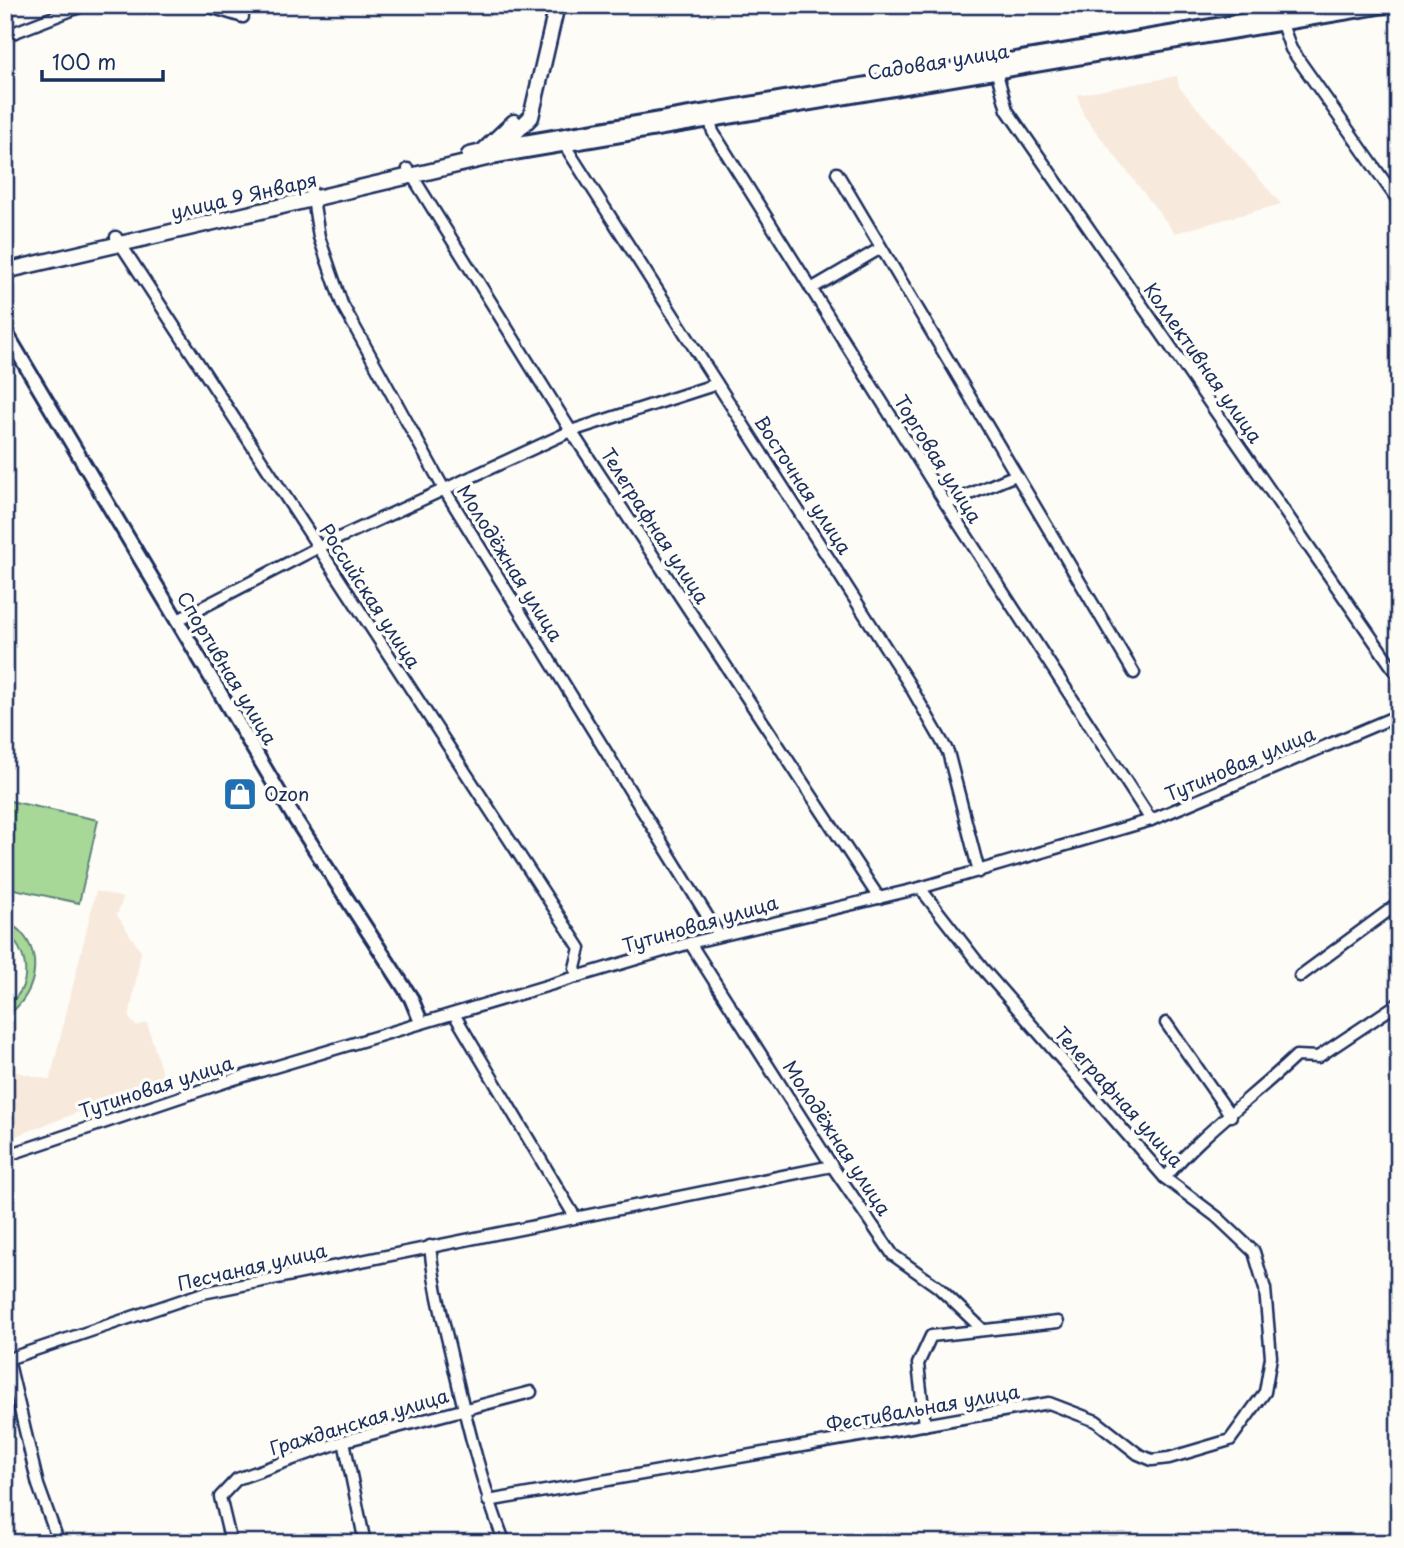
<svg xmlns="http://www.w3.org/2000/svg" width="1404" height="1548" viewBox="0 0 1404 1548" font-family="'Playpen Sans',sans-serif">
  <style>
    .built { fill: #f8e9dd }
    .green { fill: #a7d898; stroke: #61847b; stroke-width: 2 }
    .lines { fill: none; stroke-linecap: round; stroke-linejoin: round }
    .minor-casing { stroke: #1b2f5e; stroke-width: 15 }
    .tertiary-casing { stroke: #1b2f5e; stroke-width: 18 }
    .secondary-casing { stroke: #1b2f5e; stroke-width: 19 }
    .minor { stroke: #fdfcf7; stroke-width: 10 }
    .tertiary { stroke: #fdfcf7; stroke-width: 12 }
    .secondary { stroke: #fdfcf7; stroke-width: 14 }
    .labels { text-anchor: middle; stroke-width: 7; stroke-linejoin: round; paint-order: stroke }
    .street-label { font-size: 19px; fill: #1b2f5e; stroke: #fdfcf7 }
    .poi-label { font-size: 19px; fill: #1b2f5e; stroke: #fdfcf7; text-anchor: start }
  </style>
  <rect width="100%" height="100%" fill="#fdfcf7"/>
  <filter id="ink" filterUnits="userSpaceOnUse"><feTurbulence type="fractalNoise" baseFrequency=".0143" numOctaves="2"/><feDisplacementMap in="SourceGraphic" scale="14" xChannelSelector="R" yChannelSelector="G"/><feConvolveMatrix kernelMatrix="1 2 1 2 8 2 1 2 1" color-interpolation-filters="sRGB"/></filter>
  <g filter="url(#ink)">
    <g class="built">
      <path d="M1177,76l2,11 102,117 -106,29 -91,-117 -7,-21z"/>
      <path d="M96,891l27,7 -6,17 24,37 -12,66 7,8 11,-3 17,57 -159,60v-71l45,11z"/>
    </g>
    <g class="green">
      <path d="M5,800l93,20 -19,83 -74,-16z"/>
      <path d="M5,921c42,20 36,73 0,96v-11c30,-18 24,-55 0,-75z"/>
    </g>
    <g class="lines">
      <g class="minor-casing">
        <g id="minor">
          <path d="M204,5l39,12"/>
          <path d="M1267,5l3,11 12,8 9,25 108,153"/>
          <path d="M5,36l77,-30 10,-1"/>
          <path d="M995,66l12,44 392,567"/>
          <path d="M709,116l4,16 233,372 205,316"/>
          <path d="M562,141l347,543 39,68 31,120"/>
          <path d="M408,169l163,262 308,467"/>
          <path d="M837,173l297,500"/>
          <path d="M312,192l7,45 23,67 102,185 275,446"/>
          <path d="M116,237l464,711 -5,20 3,9"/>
          <path d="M811,289l70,-41"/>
          <path d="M946,504l70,-29"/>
          <path d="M176,621l141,-73 254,-117 146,-47"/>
          <path d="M690,943l142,223 61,89 45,32 43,41"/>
          <path d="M1300,976l99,-73"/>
          <path d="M454,1014l121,203"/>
          <path d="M1166,1023l65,93"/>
          <path d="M5,1156l226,-76 459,-137 230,-55 231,-68 248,-105"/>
          <path d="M1165,1178c37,-45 88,-81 131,-122l22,1 81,-54"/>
          <path d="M430,1246c4,42 15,81 24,121 14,60 28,119 51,176"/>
          <path d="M8,1359l30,126 21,58"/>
          <path d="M5,1360l198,-67 629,-127"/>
          <path d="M925,1425l-7,-61 13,-28 127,-14"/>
          <path d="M344,1441l21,102"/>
          <path d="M488,1501l561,-98 47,18 42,33 14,6 17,-2 61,-18 35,-48 6,-35 -6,-68 -11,-37 -37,-35 -52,-39 -182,-209 -63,-81"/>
          <path d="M231,1543l-11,-46 17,-18 107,-38 187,-49"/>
        </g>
      </g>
      <g class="tertiary-casing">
        <g id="tertiary">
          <path d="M500,146l835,-141"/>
          <path d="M491,157l900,-152"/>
          <path d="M5,331l287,483 119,184 10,24"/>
        </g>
      </g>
      <g class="secondary-casing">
        <g id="secondary">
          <path d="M469,155l13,-3 32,-30"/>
          <path d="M5,271l486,-114 40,-40 26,-112"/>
        </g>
      </g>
      <use href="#minor" class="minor"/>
      <use href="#tertiary" class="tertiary"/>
      <use href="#secondary" class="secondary"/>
    </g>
  </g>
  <defs>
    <g id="shop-square" transform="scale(1.75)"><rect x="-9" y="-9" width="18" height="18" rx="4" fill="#1f6fb2" stroke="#fdfcf7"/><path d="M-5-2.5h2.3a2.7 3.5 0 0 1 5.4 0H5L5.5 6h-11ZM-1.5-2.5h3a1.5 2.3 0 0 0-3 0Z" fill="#fff"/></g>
  </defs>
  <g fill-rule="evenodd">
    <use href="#shop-square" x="240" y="794"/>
  </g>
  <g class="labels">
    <g class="street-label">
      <text transform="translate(938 62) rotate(-9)" y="7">Садовая улица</text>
      <text transform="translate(244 196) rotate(-13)" y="7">улица 9 Января</text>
      <text transform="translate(1203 363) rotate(55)" y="7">Коллективная улица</text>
      <text transform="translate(938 459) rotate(58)" y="7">Торговая улица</text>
      <text transform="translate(803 485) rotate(57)" y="7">Восточная улица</text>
      <text transform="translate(655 526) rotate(57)" y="7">Телеграфная улица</text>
      <text transform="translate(510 563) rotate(58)" y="7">Молодёжная улица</text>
      <text transform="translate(370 596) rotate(57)" y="7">Российская улица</text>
      <text transform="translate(227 668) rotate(59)" y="7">Спортивная улица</text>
      <text transform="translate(1240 764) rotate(-23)" y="7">Тутиновая улица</text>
      <text transform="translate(700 924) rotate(-16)" y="7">Тутиновая улица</text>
      <text transform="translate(156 1087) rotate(-18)" y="7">Тутиновая улица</text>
      <text transform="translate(1119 1097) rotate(48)" y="7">Телеграфная улица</text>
      <text transform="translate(837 1138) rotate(57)" y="7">Молодёжная улица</text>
      <text transform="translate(252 1267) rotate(-13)" y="7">Песчаная улица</text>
      <text transform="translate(923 1408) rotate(-10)" y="7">Фестивальная улица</text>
      <text transform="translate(359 1422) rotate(-17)" y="7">Гражданская улица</text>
    </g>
    <g class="poi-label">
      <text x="264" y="801">Ozon</text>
    </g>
  </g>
  <rect width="1404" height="1548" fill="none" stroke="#fdfcf7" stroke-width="28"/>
  <rect x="14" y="14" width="1376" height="1520" fill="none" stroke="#1b2f5e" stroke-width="2.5" filter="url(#ink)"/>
  <path d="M42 70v10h121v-10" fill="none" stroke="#1b2f5e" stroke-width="3.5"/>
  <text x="52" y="70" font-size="21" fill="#1b2f5e" stroke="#fdfcf7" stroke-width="5" paint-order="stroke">100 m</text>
</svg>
